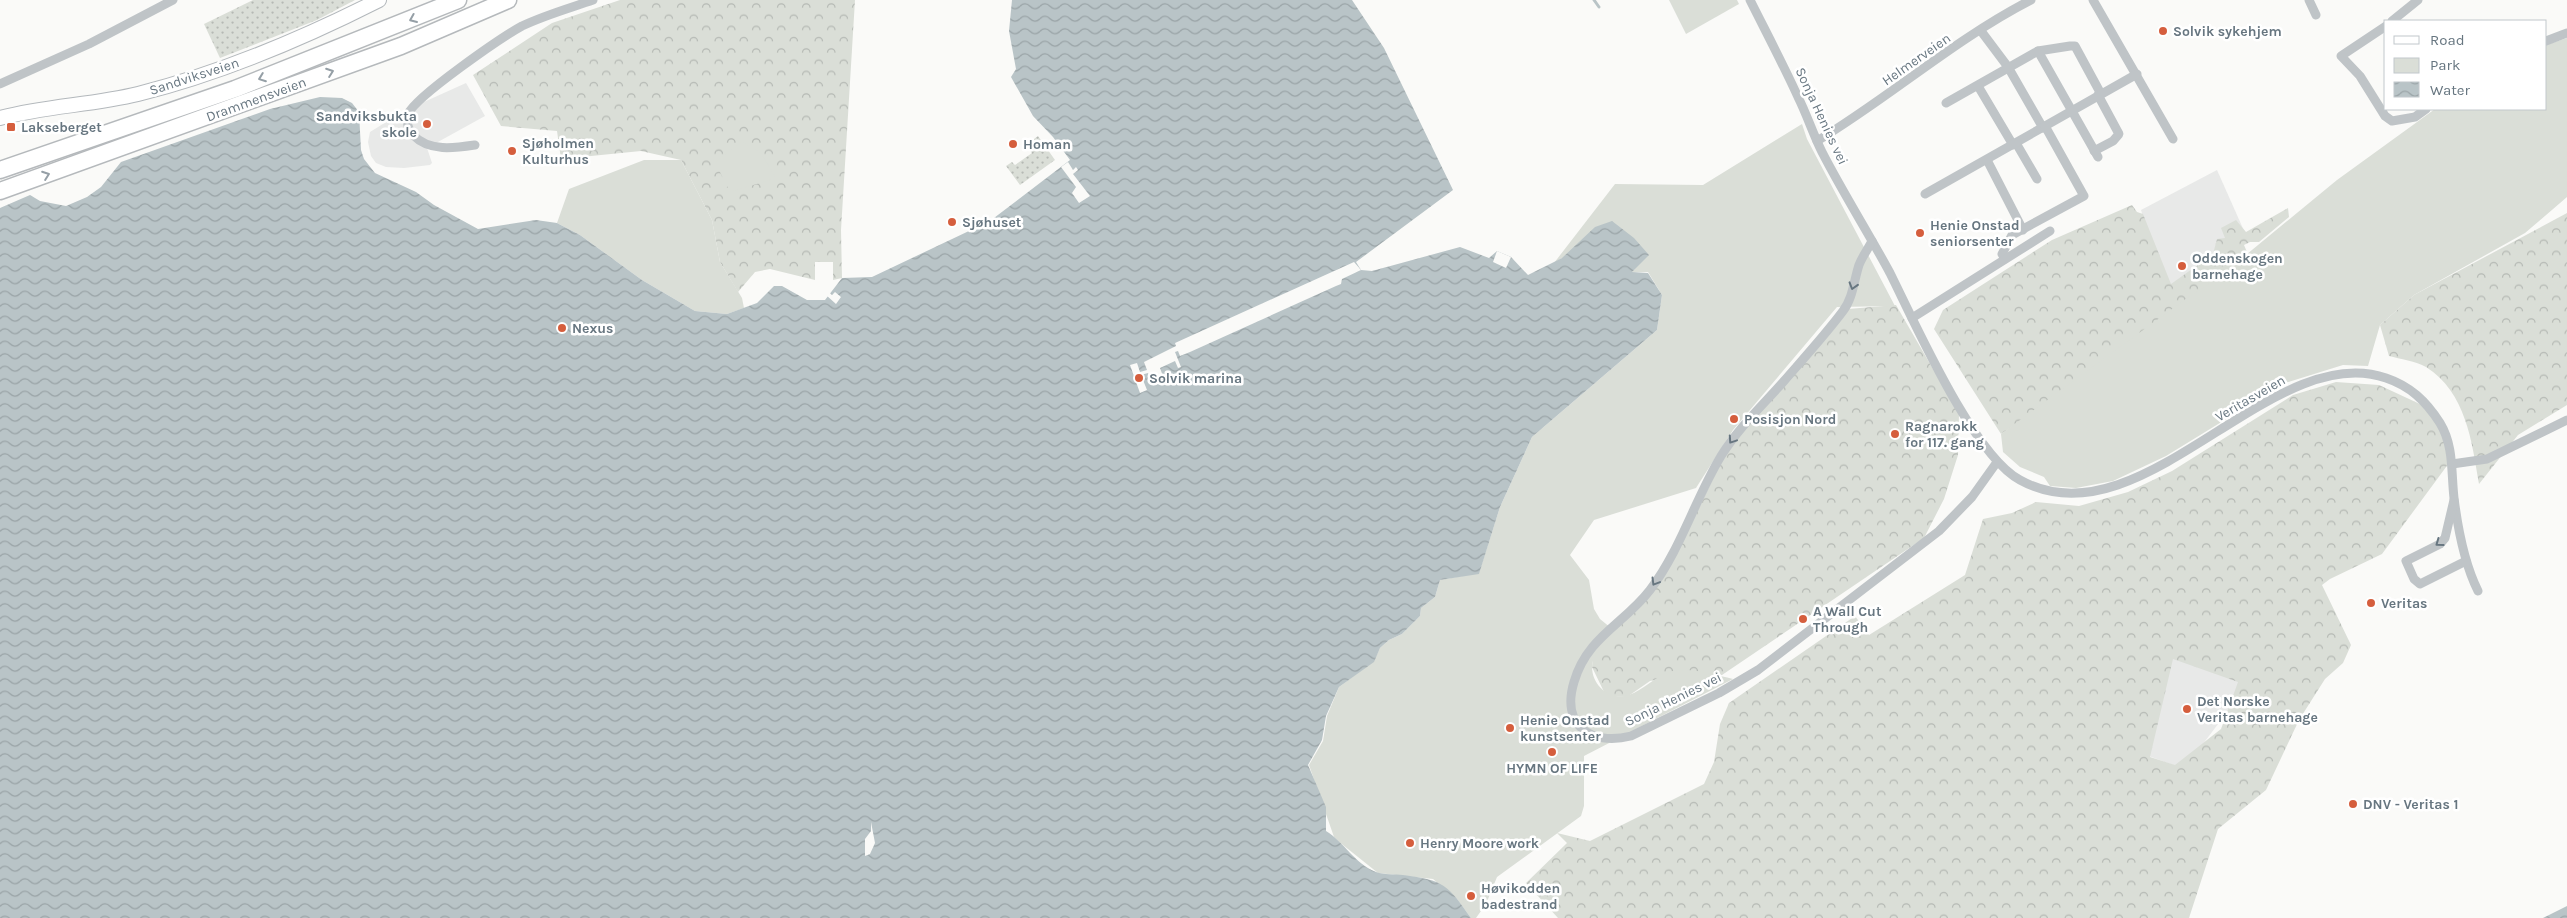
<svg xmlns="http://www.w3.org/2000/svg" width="2567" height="918" viewBox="0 0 2567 918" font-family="Karla,sans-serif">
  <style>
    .built { fill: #e8e9e8 }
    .grass { fill: url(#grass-dots) }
    .forest { fill: url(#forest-crowns); fill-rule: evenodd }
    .park { fill: #daded7 }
    .water { fill: url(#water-waves); fill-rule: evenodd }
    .pier { fill: #fafaf8 }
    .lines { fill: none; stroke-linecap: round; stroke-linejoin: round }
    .stream { stroke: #b9c4c7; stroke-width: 3 }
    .primary-casing { stroke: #b3b8bc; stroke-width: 16 }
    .motorway-casing { stroke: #b5b9bc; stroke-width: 19 }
    .minor { stroke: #bfc4c7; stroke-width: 9 }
    .primary { stroke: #fff; stroke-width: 14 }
    .motorway { stroke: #fff; stroke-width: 16 }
    .oneway { stroke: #959fa6 }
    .oneway2 { stroke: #677680 }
    .poi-dot { fill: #d55e3d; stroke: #fff; stroke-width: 2 }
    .labels { text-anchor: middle; stroke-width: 5; stroke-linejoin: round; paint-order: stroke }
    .poi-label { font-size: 14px; font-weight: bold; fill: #677680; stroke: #fff; text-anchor: start }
    .street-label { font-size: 14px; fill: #677680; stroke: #fff }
  </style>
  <defs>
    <pattern id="grass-dots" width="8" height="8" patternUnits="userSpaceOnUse" patternTransform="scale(1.25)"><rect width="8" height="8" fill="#daded7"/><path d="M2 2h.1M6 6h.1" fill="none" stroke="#b5b9b4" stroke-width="1.8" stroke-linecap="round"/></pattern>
    <pattern id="forest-crowns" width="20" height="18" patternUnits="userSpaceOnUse" patternTransform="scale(1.25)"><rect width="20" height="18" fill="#daded7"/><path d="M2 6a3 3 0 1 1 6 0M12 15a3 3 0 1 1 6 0" fill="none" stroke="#b5b9b4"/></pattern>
    <pattern id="water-waves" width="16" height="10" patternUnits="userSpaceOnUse" patternTransform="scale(1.25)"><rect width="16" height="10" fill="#b9c4c7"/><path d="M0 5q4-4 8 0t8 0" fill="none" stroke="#9aa4a7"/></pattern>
  </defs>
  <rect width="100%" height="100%" fill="#fafaf8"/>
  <g class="built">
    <path d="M466,83l19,33 -58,32 5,15 -2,2 -26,3 -18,-1 -10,-4 -5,-7 -3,-14 2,-10 34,-21z"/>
    <path d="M2217,170l28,63 -77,66 -27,-89z"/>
    <path d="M2233,638l10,53 -59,78 -38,-14 16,-100z"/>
  </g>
  <g class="grass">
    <path d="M253,0h102l-38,20 -97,38 -16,-34z"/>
    <path d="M1038,136l17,24 -35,25 -14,-19 6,-4 3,3 17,-12 -4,-5 3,-3 -1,-3z"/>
  </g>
  <g class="forest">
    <path d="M620,0h235l-14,230 1,48 -9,2v-18h-18v18l-45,-11 -15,3 -17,20 -18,-30 -8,-42 -31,-60 -40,-9 -80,8 -4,-28 -56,-5 -28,-51 79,-52z"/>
    <path d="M2132,205l5,7 6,2 28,70 42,-30 4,-15 8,-1 -4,-10 15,-8 10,12 42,-24 1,9 -30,25h-9l-6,3 3,7 -9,20 -39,31 -198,131 -67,-105 9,-19 109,-70z"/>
    <path d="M2567,213v192l-49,30 -39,49c-7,-42 -13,-92 -53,-117 -10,-6 -26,-8 -37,-11l-9,-31 34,-30z"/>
    <path d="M1896,305l63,109 -1,41 -14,44 -20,39 -202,137 -31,-2 -41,8 -23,16 -21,-1 -14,-29 2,-18 58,-57 34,-57 47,-98 115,-128z"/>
    <path d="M2336,382l43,3 43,20 22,27 5,31 -67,91 -52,25 -8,6 29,60 -8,18 -18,16 -26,41 -33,70 -48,39 -29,89h-631l-32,-35 41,-40 -10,-10 33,8 114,-57 10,-22 6,-38 9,-21 126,-87 14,19 96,-60 18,-56 29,-6 24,-11 43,4 49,-14 44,-21 121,-76zM2173,659l65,23 -17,47 -46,36 -25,-8z"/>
  </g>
  <g class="park">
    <path d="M1669,0h68l2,4 -53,30z"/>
    <path d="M2567,38v159l-42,36 -111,62 -34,30 -12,41 -25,-1 -58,18 -119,73 -53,25 -37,7 -26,-2 -6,-9 -24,-10 -17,-15 -2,-18 186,-136 31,-20 119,-98 98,-71h111v-64z"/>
    <path d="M1802,124l5,15 88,167 -58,1 -104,123 -37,58 -102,32 -24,35 19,25 5,29 6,10 17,14c-6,5 -14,11 -19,18 -16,20 3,49 27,45 12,-2 26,-15 37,-21 21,-11 49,-1 71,4l-149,77v50l-3,10 -84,61 -11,27 -10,14h-5l-14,-19 -24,-20 -55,-6 -40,-32 -4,-4 -25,-72 14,-24 4,-25 12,-29 34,-25 7,-14 9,-8 13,-6 18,-18 1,-8 14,-11 5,-17 39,-7 21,-66 32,-70 125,-107 5,-35 -14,-23h-16l10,-12 -80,-2 -8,5 61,-79 88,1z"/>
    <path d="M742,142l19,11 15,25 -46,14 -15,-30z"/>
    <path d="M644,160h37l31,60 8,42 22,36 2,10 -17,6 -32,-3 -53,-31 -62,-45 -23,-12 12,-34z"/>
  </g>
  <g class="water">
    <path d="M1012,0h340l32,48 69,142 -97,72 5,8 11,1 88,-24 29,11 8,-7 14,6 17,18 34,-17 33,-31 17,-6 22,17 15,17 -17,17 16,1 14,22 -5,35 -125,107 -32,70 -21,67 -39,6 -5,17 -14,11 -1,8 -18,18 -13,6 -9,8 -6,14 -35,25 -13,29 -4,24 -14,25 18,42v24c19,12 28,32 50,41 8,3 19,2 27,3 41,5 45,10 68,43h-1471v-710l30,-13 10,6 26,5 21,-9 14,-10 20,-25 149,-53 50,-12 22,1 10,5 7,9 2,38 3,9 11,14 41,19 18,13 44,24 58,-9 21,3 23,12 62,45 53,31 32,3 30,-11 17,-17h8l25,14h18l17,-22 30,-1 118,-56 80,-61 -17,-23 -20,-21 -22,-39 5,-8 -7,-38zM871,822l4,21 -5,11 -5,2v-17l6,-8z"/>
    <path d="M2567,906v12h-24z"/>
  </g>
  <g class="pier">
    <path d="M1068,162l5,8 3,-3 2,3 -5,4 17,22 -11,7 -7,-10 4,-6 -15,-20z"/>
    <path d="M1497,251l14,6 -5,11 -13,-6z"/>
    <path d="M1354,262l7,8 -19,9 -1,5 -5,2 -146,66 -10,4 -2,-5 -3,1 6,15 -3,1 -3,-7 -15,7 4,11 -12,4 -4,-10 -7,2 6,15 -7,3 -10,-28 7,-2 3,9 7,-2 -3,-8 32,-16 -1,-3z"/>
    <path d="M828,291l4,4 3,-3 6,5 -5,7 -10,-9z"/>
  </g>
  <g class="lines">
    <path class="stream" d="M1594,0l5,7"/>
    <g class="primary-casing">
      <path id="primary" d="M0,118c45,-12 93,-13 138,-24 84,-21 164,-55 241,-94"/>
    </g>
    <g class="motorway-casing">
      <g id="motorway">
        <path d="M0,170l235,-81 223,-89"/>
        <path d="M0,191l401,-145 107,-46"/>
      </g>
    </g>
    <g class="minor">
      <path d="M1750,0c16,32 33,64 48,97 9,18 15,37 24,55 21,41 46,80 68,121 25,50 83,182 130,207 121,67 251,-142 366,-102 24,8 40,23 54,45 14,23 11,49 14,75 4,32 10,65 24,93"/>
      <path d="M2093,0l80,139"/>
      <path d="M2309,0l7,15"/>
      <path d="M2392,21l26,-21"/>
      <path d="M2386,26l-45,30 19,20 25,40 7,5 23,-4 11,-8"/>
      <path d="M1981,31l27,36 35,61"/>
      <path d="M2546,41l21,-8"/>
      <path d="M2038,51l60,106"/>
      <path d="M0,84l89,-40 84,-44"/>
      <path d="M1978,86l35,59"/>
      <path d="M1946,103l92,-52 32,-5h5l26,48"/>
      <path d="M1817,141c73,-44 138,-102 214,-141"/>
      <path d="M2016,143l21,36"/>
      <path d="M475,145c-20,3 -46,7 -62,-10 -5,-5 -7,-14 -5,-21 8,-18 94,-77 114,-88 23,-11 48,-18 71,-26"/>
      <path d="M2094,151l19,-10 6,-7 -21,-39"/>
      <path d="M1987,160l36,70"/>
      <path d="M1925,194l212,-120"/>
      <path d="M1872,241c-4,8 -10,16 -13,24 -5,15 -6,33 -16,46 -18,24 -39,47 -59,70 -22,25 -45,46 -63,75 -26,43 -40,93 -71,134 -26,34 -63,47 -76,92 -13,43 16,64 57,54l88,-43 39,-23 181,-139 33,-34 25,-35"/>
      <path d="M2005,259l-3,-5 10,-19 72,-39 -39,-70"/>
      <path d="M1912,318l138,-87"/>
      <path d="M2452,464l35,-5 80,-39"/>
      <path d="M2454,500l-9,38 -5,6 -34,17 8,18 6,5 46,-23"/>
    </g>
    <use href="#primary" class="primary"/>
    <use href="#motorway" class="motorway"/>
  </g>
  <defs><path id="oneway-chevron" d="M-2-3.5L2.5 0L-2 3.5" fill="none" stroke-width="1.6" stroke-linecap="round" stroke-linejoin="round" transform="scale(1.25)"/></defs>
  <g class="oneway">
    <use href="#oneway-chevron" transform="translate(413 19) rotate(157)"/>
    <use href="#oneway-chevron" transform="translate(330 72) rotate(-20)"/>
    <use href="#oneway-chevron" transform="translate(262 78) rotate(159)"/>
    <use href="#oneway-chevron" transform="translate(46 175) rotate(-20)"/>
  </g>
  <g class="oneway2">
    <use href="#oneway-chevron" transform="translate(1853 286) rotate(107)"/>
    <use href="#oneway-chevron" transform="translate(1732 440) rotate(124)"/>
    <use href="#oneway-chevron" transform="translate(2439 543) rotate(144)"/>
    <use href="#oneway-chevron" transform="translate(1655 582) rotate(121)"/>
  </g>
  <g class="poi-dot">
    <circle cx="2163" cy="31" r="5"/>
    <circle cx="427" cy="124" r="5"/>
    <rect x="6" y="122" width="10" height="10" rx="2.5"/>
    <circle cx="1013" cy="144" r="5"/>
    <circle cx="512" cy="151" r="5"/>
    <circle cx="952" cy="222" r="5"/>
    <circle cx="1920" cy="233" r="5"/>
    <circle cx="2182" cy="266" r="5"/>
    <circle cx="562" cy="328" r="5"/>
    <circle cx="1139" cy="378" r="5"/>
    <circle cx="1734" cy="419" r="5"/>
    <circle cx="1895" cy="434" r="5"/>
    <circle cx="2371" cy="603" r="5"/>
    <circle cx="1803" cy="619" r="5"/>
    <circle cx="2187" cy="709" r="5"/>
    <circle cx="1510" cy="728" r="5"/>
    <circle cx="1552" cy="752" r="5"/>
    <circle cx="2353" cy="804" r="5"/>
    <circle cx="1410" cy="843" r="5"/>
    <circle cx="1471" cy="896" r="5"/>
  </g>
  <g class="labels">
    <g class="poi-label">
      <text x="2173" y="36">Solvik sykehjem</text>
      <text x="417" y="121" text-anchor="end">Sandviksbukta<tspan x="417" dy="16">skole</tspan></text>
      <text x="21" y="132">Lakseberget</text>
      <text x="522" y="148">Sjøholmen<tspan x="522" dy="16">Kulturhus</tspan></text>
      <text x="1023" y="149">Homan</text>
      <text x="962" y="227">Sjøhuset</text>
      <text x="1930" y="230">Henie Onstad<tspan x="1930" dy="16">seniorsenter</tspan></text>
      <text x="2192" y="263">Oddenskogen<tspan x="2192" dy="16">barnehage</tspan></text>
      <text x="572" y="333">Nexus</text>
      <text x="1149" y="383">Solvik marina</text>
      <text x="1744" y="424">Posisjon Nord</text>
      <text x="1905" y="431">Ragnarokk<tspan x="1905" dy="16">for 117. gang</tspan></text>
      <text x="2381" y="608">Veritas</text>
      <text x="1813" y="616">A Wall Cut<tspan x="1813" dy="16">Through</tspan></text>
      <text x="2197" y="706">Det Norske<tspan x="2197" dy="16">Veritas barnehage</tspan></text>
      <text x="1520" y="725">Henie Onstad<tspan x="1520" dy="16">kunstsenter</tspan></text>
      <text x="1552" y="773" text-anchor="middle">HYMN OF LIFE</text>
      <text x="2363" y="809">DNV - Veritas 1</text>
      <text x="1420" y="848">Henry Moore work</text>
      <text x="1481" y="893">Høvikodden<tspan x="1481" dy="16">badestrand</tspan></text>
    </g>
    <g class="street-label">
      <text transform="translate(1916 59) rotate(-35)" y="5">Helmerveien</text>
      <text transform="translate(194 76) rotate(-18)" y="5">Sandviksveien</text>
      <text transform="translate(256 99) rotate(-20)" y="5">Drammensveien</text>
      <text transform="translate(1822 116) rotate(65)" y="5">Sonja Henies vei</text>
      <text transform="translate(2250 398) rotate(-30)" y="5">Veritasveien</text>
      <text transform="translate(1673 699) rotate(-26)" y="5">Sonja Henies vei</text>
    </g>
  </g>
  <rect x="2384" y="20" width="162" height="90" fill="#ffffff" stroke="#c2c8cc"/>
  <rect x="2394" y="36" width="25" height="8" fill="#ffffff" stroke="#c2c8cc"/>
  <text x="2430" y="45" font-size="15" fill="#677680">Road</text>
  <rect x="2394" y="58" width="25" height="15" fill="#daded7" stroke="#c2c8cc"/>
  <text x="2430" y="70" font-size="15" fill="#677680">Park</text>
  <rect x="2394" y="82" width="25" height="15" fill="url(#water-waves)" stroke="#c2c8cc"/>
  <text x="2430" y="95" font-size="15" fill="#677680">Water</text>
</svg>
